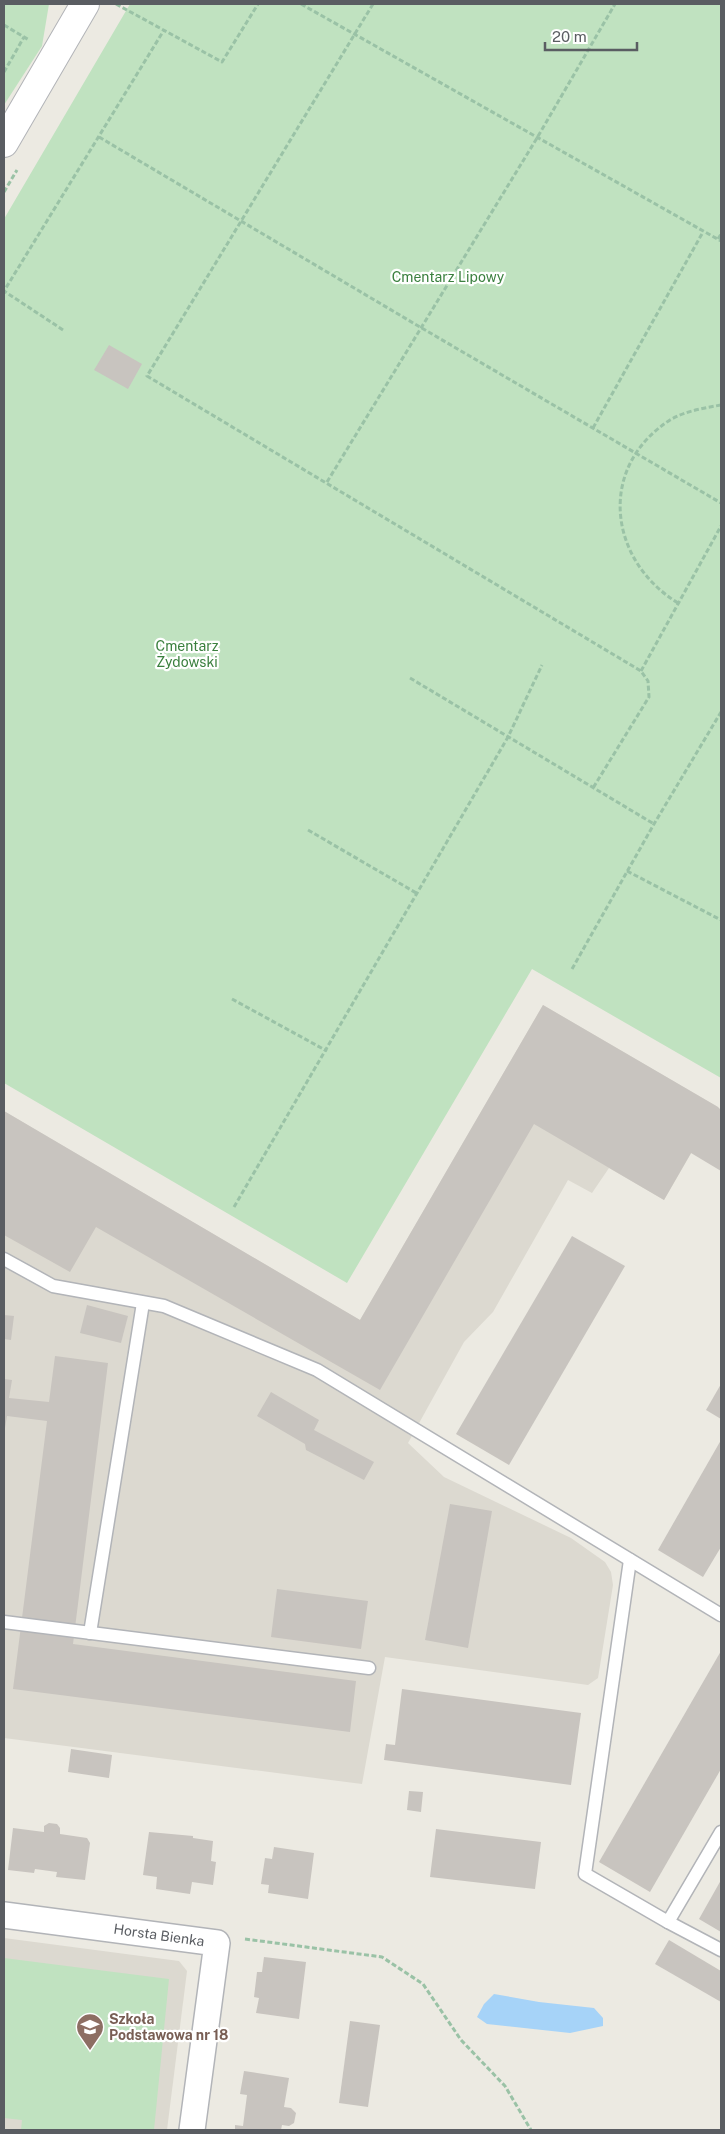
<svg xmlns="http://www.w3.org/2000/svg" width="725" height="2134" viewBox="0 0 725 2134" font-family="'Public Sans',sans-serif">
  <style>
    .education { fill: #dcd9d0 }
    .green { fill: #c0e2c0 }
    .water { fill: #a6d3f8 }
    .building { fill: #c8c4bf }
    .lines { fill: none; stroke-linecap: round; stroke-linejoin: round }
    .service-casing { stroke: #b2b4b8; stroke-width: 15 }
    .minor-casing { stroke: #b2b4b8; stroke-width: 28 }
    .tertiary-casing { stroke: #b2b4b8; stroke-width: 30 }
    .path { stroke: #9ac2a6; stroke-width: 3; stroke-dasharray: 5 2.5; stroke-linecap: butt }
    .service { stroke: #fff; stroke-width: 12 }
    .minor { stroke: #fff; stroke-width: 25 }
    .tertiary { stroke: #fff; stroke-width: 28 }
    .labels { text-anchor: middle; stroke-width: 4.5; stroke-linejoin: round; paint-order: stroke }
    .park-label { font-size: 14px; fill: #3b803f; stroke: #fff }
    .street-label { font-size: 14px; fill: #5a5d62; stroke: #fff }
    .education-label { font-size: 14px; font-weight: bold; fill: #785e54; stroke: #fff; text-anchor: start }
  </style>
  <rect width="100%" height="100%" fill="#eceae2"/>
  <g class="education">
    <path d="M543,1005l175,102 -54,93 -55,-32 -17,25 -24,-13 -75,132 -29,30 -56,101 36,34 127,61 34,24 6,10 2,13 -15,93 -10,7 -203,-28 -23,127 -358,-46v-627l356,209z"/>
    <path d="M4,1938l175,23 8,10 -20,159h-163z"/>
  </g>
  <g class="green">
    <path d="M4,4h45l-7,42 -38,59z"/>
    <path d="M130,4h591v1074l-189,-109 -185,314 -343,-200v-864z"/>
    <path d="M4,1958l165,21 -15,151h-133l1,-10 -18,-2z"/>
  </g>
  <path class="water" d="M494,1994l45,8 55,6 9,10v8l-33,7 -83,-9 -10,-7 7,-13z"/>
  <g class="building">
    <path d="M109,345l33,19 -14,25 -34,-19z"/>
    <path d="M543,1005l175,102 3,3v61l-30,-18 -27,47 -130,-76 -154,266 -284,-163 -26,45 -66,-37v-124l356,209z"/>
    <path d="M572,1236l53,30 -116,199 -53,-31z"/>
    <path d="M87,1305l41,11 -7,27 -41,-10z"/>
    <path d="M4,1315l10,1 -3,24 -7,-1z"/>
    <path d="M55,1356l53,7 -35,281 283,37 -6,51 -337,-43 34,-268 -40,-5 -3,18v-55l8,1 -3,18 40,4z"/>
    <path d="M721,1384v35l-15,-9z"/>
    <path d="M271,1392l48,28 -5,10 60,32 -10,18 -58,-30 -1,-6 -48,-28z"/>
    <path d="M721,1440v107l-18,30 -45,-27z"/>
    <path d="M450,1504l42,7 -24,137 -43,-8z"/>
    <path d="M277,1589l91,12 -7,48 -90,-12z"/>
    <path d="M721,1651v118l-71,123 -51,-30z"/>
    <path d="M402,1689l179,24 -10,72 -187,-25 2,-16 9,1z"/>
    <path d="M71,1749l41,6 -3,23 -41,-6z"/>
    <path d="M409,1791l14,1 -2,20 -14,-2z"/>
    <path d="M49,1823l8,1 3,4v6l27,4 3,5 -5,37 -29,-3 1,-5 -22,-3 -1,4 -26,-3 5,-42 31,4v-6z"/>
    <path d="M436,1829l105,13 -6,47 -105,-12z"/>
    <path d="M149,1832l44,4v2l20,3 -2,20 5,1 -3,23 -21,-3 -2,12 -34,-5 1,-12 -14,-2z"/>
    <path d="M274,1847l40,6 -6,46 -40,-6 1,-8 -8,-1 4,-26 7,1z"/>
    <path d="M721,1880v52l-22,-13z"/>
    <path d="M669,1940l52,31v31l-66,-38z"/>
    <path d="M264,1957l42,5 -7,57 -43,-6 3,-15 -5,-1 3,-25h5z"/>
    <path d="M350,2021l30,4 -12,82 -29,-4z"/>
    <path d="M244,2071l45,7 -5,29 7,1 5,5 -2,10 -5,3 -7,-1 -1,5h-46v-5l8,1 4,-31 -7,-1z"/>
  </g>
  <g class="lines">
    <g class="service-casing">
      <g id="service">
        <path d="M4,1259l49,27 111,20 153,64 404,245"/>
        <path d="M630,1560l-45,314 83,48 53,-90"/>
        <path d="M4,1622l365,46"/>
        <path d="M90,1633l53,-330"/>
        <path d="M668,1922l53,28"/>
      </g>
    </g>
    <g class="minor-casing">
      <path id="minor" d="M4,1915l213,28 -25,187"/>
    </g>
    <g class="tertiary-casing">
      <path id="tertiary" d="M4,143l81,-139"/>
    </g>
    <g class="path">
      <path d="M116,4l106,58 36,-58"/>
      <path d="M301,4l420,237"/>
      <path d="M373,4l-226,372 494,295 7,10 1,16 -56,91"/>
      <path d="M4,25l25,15"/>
      <path d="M4,72l20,-35"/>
      <path d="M99,137l321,190 301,176"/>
      <path d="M4,192l13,-22"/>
      <path d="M718,239l3,-5"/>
      <path d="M63,330l-59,-39 160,-261"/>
      <path d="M593,428l110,-196"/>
      <path d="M327,482l210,-344 78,-134"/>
      <path d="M678,603c-70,-43 -81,-136 -8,-183 15,-9 34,-12 51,-15"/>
      <path d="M641,671l80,-145"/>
      <path d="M410,678l244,146"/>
      <path d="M308,830l110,64"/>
      <path d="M627,871l94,49"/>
      <path d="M572,969l82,-145 67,-112"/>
      <path d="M232,999l95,52"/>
      <path d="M234,1207l274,-470 34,-72"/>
      <path d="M245,1939l137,18 41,27 38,56 44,46 26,44"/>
    </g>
    <use href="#service" class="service"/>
    <use href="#minor" class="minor"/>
    <use href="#tertiary" class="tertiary"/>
  </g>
  <defs>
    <g id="school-pin" transform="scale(1.4375)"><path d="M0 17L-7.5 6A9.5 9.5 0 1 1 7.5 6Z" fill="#8d6e63" stroke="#fff"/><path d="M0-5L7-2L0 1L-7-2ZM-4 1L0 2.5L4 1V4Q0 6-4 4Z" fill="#fff"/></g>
  </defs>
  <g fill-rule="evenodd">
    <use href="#school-pin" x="90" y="2027"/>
  </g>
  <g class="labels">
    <g class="park-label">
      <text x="448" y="282">Cmentarz Lipowy</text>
      <text x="187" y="651">Cmentarz<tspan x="187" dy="16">Żydowski</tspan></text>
    </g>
    <g class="street-label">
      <text transform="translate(159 1935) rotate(8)" y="5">Horsta Bienka</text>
    </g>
    <g class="education-label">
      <text x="109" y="2024">Szkoła<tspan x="109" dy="16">Podstawowa nr 18</tspan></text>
    </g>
  </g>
  <rect width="725" height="2134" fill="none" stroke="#5a5d62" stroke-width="10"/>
  <path d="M545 42v8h92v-8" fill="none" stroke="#5a5d62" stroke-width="2.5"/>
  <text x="552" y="42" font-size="15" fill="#5a5d62" stroke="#ffffff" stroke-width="4" paint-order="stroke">20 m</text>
</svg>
